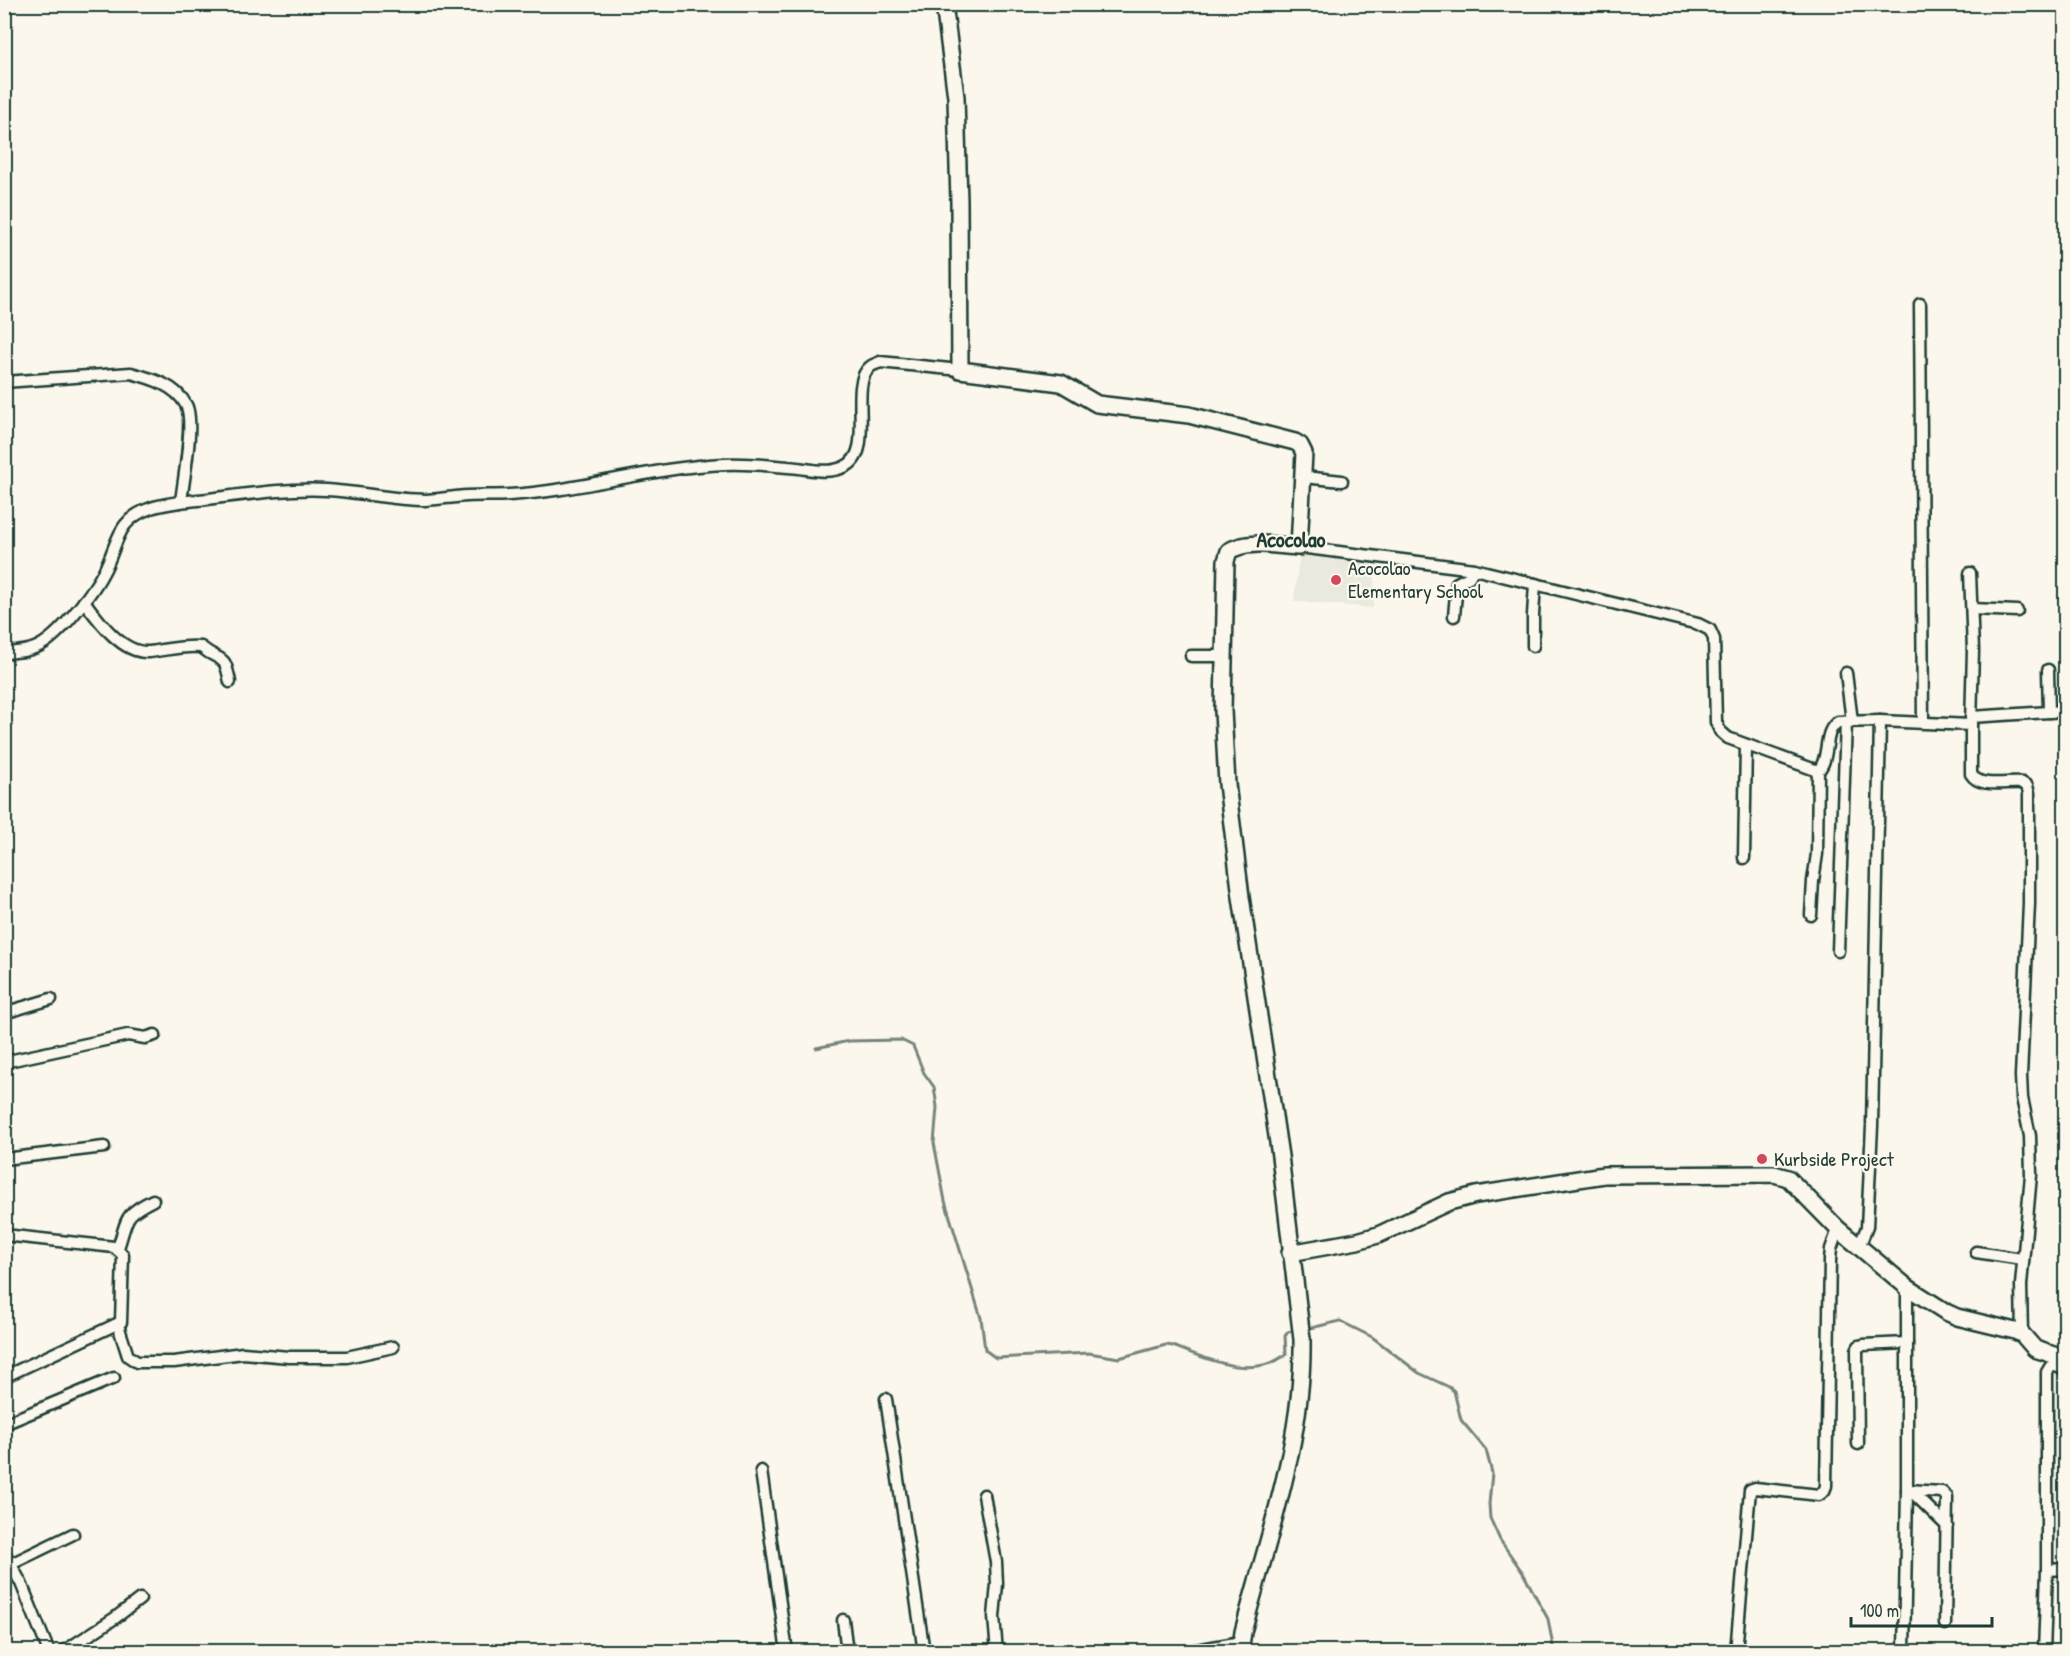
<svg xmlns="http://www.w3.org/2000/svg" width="2070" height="1656" viewBox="0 0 2070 1656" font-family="'Patrick Hand',sans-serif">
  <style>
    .built { fill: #eae9de }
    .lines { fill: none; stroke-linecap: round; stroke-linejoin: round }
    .stream { stroke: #74847b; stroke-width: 3 }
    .street-casing { stroke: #1f3d34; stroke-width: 15 }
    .secondary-casing { stroke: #1f3d34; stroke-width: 20 }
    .street { stroke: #fbf7ec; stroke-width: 10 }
    .secondary { stroke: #fbf7ec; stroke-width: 15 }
    .poi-dot { fill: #d1495b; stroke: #fbf7ec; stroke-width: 2 }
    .labels { text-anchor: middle; stroke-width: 4.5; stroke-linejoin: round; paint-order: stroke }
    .poi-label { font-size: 20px; fill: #1f3d34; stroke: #fbf7ec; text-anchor: start }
    .quarter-label { font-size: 22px; font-weight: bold; fill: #1f3d34; stroke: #fbf7ec }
  </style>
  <rect width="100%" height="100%" fill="#fbf7ec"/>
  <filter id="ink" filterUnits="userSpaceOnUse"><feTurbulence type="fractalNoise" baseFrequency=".0167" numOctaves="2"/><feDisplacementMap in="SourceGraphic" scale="12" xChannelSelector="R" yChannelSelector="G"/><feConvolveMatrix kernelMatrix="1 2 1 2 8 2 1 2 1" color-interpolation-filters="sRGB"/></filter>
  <g filter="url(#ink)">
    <path class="built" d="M1300,550l76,9 -3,49 -79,-7z"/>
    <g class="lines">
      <g class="stream">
        <path d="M816,1048l33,-7 52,-1 12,6 11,27 10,14 3,20 -3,36 11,58 36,117 4,32 11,8 93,-5 30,5 47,-13 7,1c33,13 81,35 113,8l-1,-18 3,-4 9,-2"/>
        <path d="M1307,1329l33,-8 32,16 47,36 30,14 5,4 7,29 25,30 6,23 -3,31 1,14 10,22 23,33 25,46 6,33"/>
      </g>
      <g class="street-casing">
        <g id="street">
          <path d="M1920,304l3,418"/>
          <path d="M4,382l127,-9c19,5 45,12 55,32 9,16 -3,77 -5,97"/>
          <path d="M1304,477l38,4"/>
          <path d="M1299,547l175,22 224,55 12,6 4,9 2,83 4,9 8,7 90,33c13,-13 4,-39 20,-49l42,-1 91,4v49c9,15 36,7 51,9l5,3 2,7v111l-8,172 1,22 8,38 1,39 -10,110 1,49"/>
          <path d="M1970,573l3,77 -2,75"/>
          <path d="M84,601c14,19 38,53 65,51 17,-2 35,-7 52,-5 21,17 23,4 29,35"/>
          <path d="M1972,609l45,2"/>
          <path d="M1454,616l3,-33 12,-6 5,-8"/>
          <path d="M1533,646v-31l2,-31"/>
          <path d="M4,653c14,-1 29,-2 40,-10 19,-12 50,-52 60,-72 15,-29 12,-51 47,-63 18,-6 38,-7 57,-9 40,-5 79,-11 119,-9 33,2 66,10 99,10 13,-1 27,-3 41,-4 14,-1 28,0 42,-1 72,-4 143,-28 216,-31 20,-1 42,1 63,3 19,1 38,8 56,0 33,-13 3,-82 26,-100 3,-3 7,-3 10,-5l80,8"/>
          <path d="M1191,656h33"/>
          <path d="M2048,670l1,42"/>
          <path d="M1846,673l6,48"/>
          <path d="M1971,717l95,-6"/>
          <path d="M1744,858l2,-113"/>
          <path d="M1811,915l2,-34 4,-27 1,-83"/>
          <path d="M1838,951l8,-230"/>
          <path d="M4,1013l47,-14"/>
          <path d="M4,1062l124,-27 17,3 10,-3"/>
          <path d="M4,1159l100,-12"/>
          <path d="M4,1235l110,12 9,8 -2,67 -117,55"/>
          <path d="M1859,1247l8,-20 5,-101 8,-405"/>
          <path d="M118,1248c10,-30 5,-33 35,-48"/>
          <path d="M1976,1252l46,7"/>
          <path d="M118,1325l10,31 9,6h37l69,-9 46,4h58l46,-10"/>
          <path d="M2066,1369l-12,-3 -4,1 -3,5v198l19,-1"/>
          <path d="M886,1399l38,253"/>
          <path d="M4,1424l110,-46"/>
          <path d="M1858,1444l-1,-94 2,-4 4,-1 44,-2"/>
          <path d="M761,1471l26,181"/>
          <path d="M1907,1490l35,2 5,5 -2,127"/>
          <path d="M1911,1491l36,35"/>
          <path d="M984,1495l12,67 1,22 -3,33 3,35"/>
          <path d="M4,1552l17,31 28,69"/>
          <path d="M11,1564l62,-30"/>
          <path d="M843,1620l4,32"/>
          <path d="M63,1652l52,-34 25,-19"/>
          <path d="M1185,1652l56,-10"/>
          <path d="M1736,1652l14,-162 5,-2 64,7 5,-4 2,-5 4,-226 1,-11 7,-20"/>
          <path d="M1904,1652l3,-162v-203"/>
          <path d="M2044,1652l3,-82"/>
        </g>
      </g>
      <g class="secondary-casing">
        <g id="secondary">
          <path d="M944,4l12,93 3,105 1,168 101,13 36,21 92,11 106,27 5,3 4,8 -5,94c-21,-1 -51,-8 -70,4l-3,10 -3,150 4,73 14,113 39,259 22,183c2,100 -34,197 -59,293l-3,20"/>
          <path d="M1290,1253l67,-12 21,-6 71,-33 27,-7 128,-20 170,-1 14,4 50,51 69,58 39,25 11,5 58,14 7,3 13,15 31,10"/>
        </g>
      </g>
      <use href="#street" class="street"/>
      <use href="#secondary" class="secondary"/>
    </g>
  </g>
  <g class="poi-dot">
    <circle cx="1336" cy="580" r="6"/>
    <circle cx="1762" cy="1159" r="6"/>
  </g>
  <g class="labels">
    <g class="poi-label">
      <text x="1348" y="575">Acocolao<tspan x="1348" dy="23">Elementary School</tspan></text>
      <text x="1774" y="1166">Kurbside Project</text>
    </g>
    <g class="quarter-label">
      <text x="1291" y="547">Acocolao</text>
    </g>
  </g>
  <rect width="2070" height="1656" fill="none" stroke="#fbf7ec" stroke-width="24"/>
  <rect x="12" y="12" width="2046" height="1632" fill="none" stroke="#1f3d34" stroke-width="2" filter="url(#ink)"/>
  <path d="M1851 1617v9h141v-9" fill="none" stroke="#1f3d34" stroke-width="3"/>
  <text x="1860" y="1617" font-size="18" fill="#1f3d34" stroke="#fbf7ec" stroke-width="4.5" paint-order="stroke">100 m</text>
</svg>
